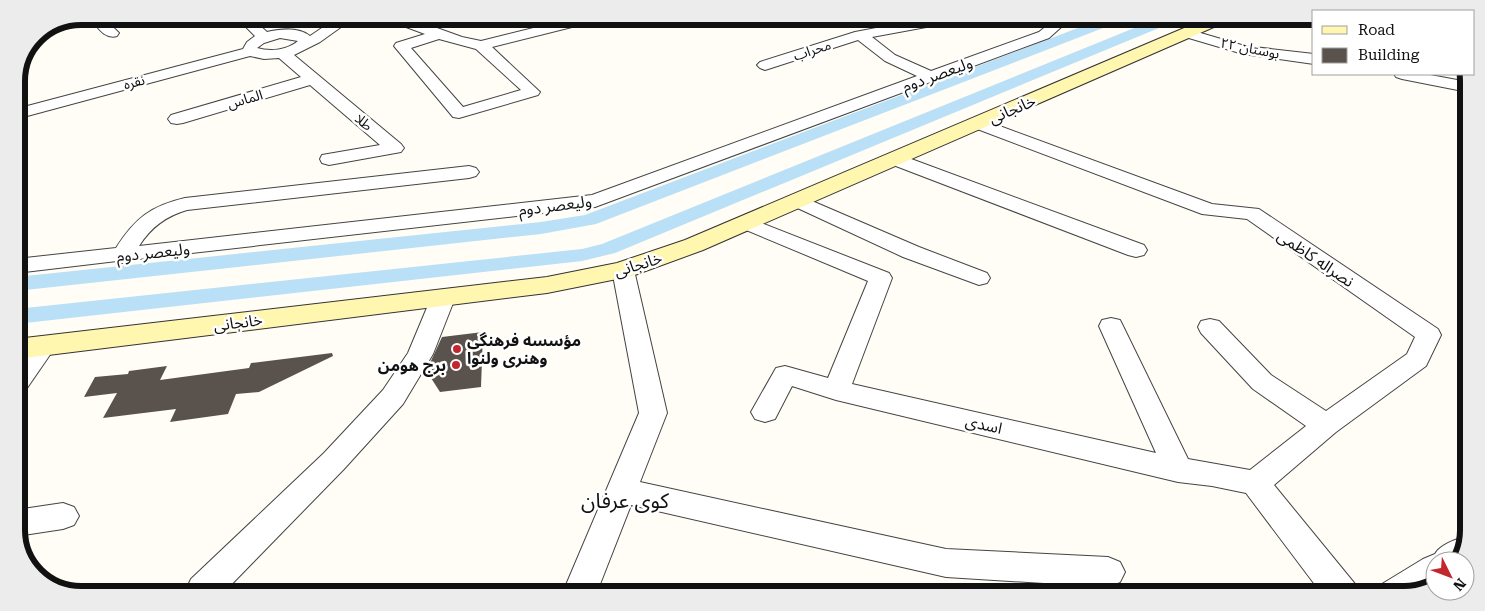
<svg xmlns="http://www.w3.org/2000/svg" width="1485" height="611" viewBox="0 0 1485 611" font-family="'Roboto Serif','Noto Sans Arabic',serif">
  <style>
    .lines { fill: none; stroke-linecap: round; stroke-linejoin: round }
    .canal { fill: #b9e0f7; fill-rule: evenodd }
    .building { fill: #5a524d }
    .minor-casing { stroke: #444; stroke-width: 2 }
    .secondary-casing { stroke: #333; stroke-width: 2 }
    .minor { fill: #fff; fill-rule: evenodd }
    .secondary { fill: #fff6b0; fill-rule: evenodd }
    .poi-dot { fill: #c4262e; stroke: #fff; stroke-width: 2 }
    .labels { text-anchor: middle; stroke-width: 5; stroke-linejoin: round; paint-order: stroke }
    .far-street-label { font-size: 14px; fill: #111; stroke: #fff }
    .street-label { font-size: 16px; fill: #111; stroke: #fff }
    .poi-label { font-size: 16px; font-weight: bold; fill: #111; stroke: #fff; text-anchor: start }
    .near-neighbourhood-label { font-size: 21px; fill: #111; stroke: #fff }
    .rim { fill: none; stroke: #111; stroke-width: 6 }
  </style>
  <rect width="100%" height="100%" fill="#fffdf5"/>
  <g class="lines">
    <g class="canal">
      <path d="M1099,20h19l-2,3 -520,201 -55,10 -525,57v-14l525,-55 44,-7z"/>
      <path d="M1154,20h18l-1,3 -556,230 -33,8 -566,63v-15l566,-60 20,-5z"/>
    </g>
  </g>
  <g class="building">
    <path d="M483,332l-2,55 -41,5 -9,-14 -1,-15 12,-26z"/>
    <path d="M332,353l1,3 -74,36 -23,2 -8,20 -58,8 6,-13 -73,9 14,-25 -33,4 11,-20 33,-3 1,-3 38,-5 -7,14 89,-12 2,-5z"/>
  </g>
  <g class="lines">
    <g class="minor-casing">
      <g id="minor">
        <path d="M112,16h28l-2,3 -27,6 8,8 -2,3c-10,3 -17,-5 -23,-13l2,-3z"/>
        <path d="M247,17h14l-4,6 10,9c13,-3 32,-5 43,4l28,-19h17l-35,25 -26,13 107,89 3,4 -3,4 -72,13 -7,-2 -2,-4 2,-4 58,-10 -70,-60 -127,38 -6,1 -6,-1 -3,-4 3,-4 130,-38 -22,-19 -15,1 -14,-3 -234,63v-10l227,-60 4,-7 8,-6 -12,-12zM280,38l18,3c-11,9 -27,11 -41,7l7,-5z"/>
        <path d="M363,17h43l15,6 27,-5h26l-2,3 -35,7 25,9 19,4 93,-23h24l-2,3 -104,26 48,45 -2,3 -79,23 -6,-1 -59,-71 2,-3 29,-9 -27,-10 -28,-3zM439,39l37,10 45,41 -58,17 -52,-59z"/>
        <path d="M924,19h31l-7,4 -76,14 23,18 36,16 108,-39 15,-12h15l-20,18 -454,169 -465,53 -8,3 -5,-2 -101,12v-14l100,-11c19,-30 35,-42 69,-50l284,-32 7,2 3,4 -3,4 -7,2 -282,32c-21,6 -36,17 -48,36l453,-51 325,-119 -32,-15 -27,-21 -93,30 -5,-2 -3,-3 3,-3 95,-30z"/>
        <path d="M1187,29l58,17 69,8v10l-71,-10 -61,-18 -2,-3 2,-3z"/>
        <path d="M1394,74h31l43,8v10l-66,-13 -6,-2z"/>
        <path d="M978,118l234,86 47,5 179,120 3,6 -15,31 -90,66 -62,53 81,99 5,11 -38,-1 -76,-101 -34,-7 -34,-4 -342,-82 -44,-14 -17,33 -10,3 -10,-3 -4,-7 25,-44 9,-2 43,12 40,-97 -129,-54 -3,-4 3,-4 7,-2 143,56 3,5 -40,106 304,69 -57,-127 3,-6 9,-2 9,2 3,6 65,133 62,11 56,-44 -53,-37 -52,-56 -3,-6 3,-6 9,-2 9,2 52,54 55,36 81,-57 8,-17 -168,-118 -45,-5 -230,-87 -3,-4 3,-4z"/>
        <path d="M895,153l249,92 3,5 -3,5 -8,2 -8,-2 -240,-92 -2,-4 2,-4z"/>
        <path d="M798,195l121,52 68,26 3,5 -3,5 -8,2 -76,-28 -112,-52 -3,-4 3,-4z"/>
        <path d="M623,263l8,2 3,5 33,143 -27,69 306,67 162,8 12,5 5,10 -5,10 -12,5 -162,-10 -315,-72 -34,87h-34l76,-179 -27,-143 3,-5z"/>
        <path d="M443,291l8,2 4,5 -22,56 -30,50 -59,65 -119,122 -39,-1 5,-11 133,-126 59,-63 25,-37 23,-55 4,-5z"/>
        <path d="M43,337l9,3 4,6 -31,45 -9,2v-29l18,-24z"/>
        <path d="M63,503l11,4 5,9 -5,9 -11,4 -46,7 -1,-26z"/>
        <path d="M1464,537v17l-5,7h-24v24l-31,10h-27l5,-11 41,-25 12,-5c5,-9 19,-14 29,-17z"/>
      </g>
    </g>
    <g class="secondary-casing">
      <path id="secondary" d="M1203,20h22l-2,3 -520,227 -71,26 -85,17 -531,66v-20l531,-62 70,-14 68,-23z"/>
    </g>
    <use href="#minor" class="minor"/>
    <use href="#secondary" class="secondary"/>
  </g>
  <g class="poi-dot">
    <circle cx="457" cy="349" r="5"/>
    <circle cx="456" cy="365" r="5"/>
  </g>
  <g class="labels">
    <g class="far-street-label">
      <text transform="translate(1250 48) rotate(11)" y="5">بوستان ۲۲</text>
      <text transform="translate(812 50) rotate(-18)" y="5">محراب</text>
      <text transform="translate(134 82) rotate(-15)" y="5">نقره</text>
      <text transform="translate(245 99) rotate(-16)" y="5">الماس</text>
      <text transform="translate(364 122) rotate(40)" y="5">طلا</text>
    </g>
    <g class="street-label">
      <text transform="translate(937 74) rotate(-20)" y="6">ولیعصر دوم</text>
      <text transform="translate(1012 109) rotate(-23)" y="6">خانجانی</text>
      <text transform="translate(555 205) rotate(-7)" y="6">ولیعصر دوم</text>
      <text transform="translate(153 252) rotate(-6)" y="6">ولیعصر دوم</text>
      <text transform="translate(1316 258) rotate(34)" y="6">نصراله کاظمی</text>
      <text transform="translate(638 264) rotate(-17)" y="6">خانجانی</text>
      <text transform="translate(238 322) rotate(-7)" y="6">خانجانی</text>
      <text transform="translate(984 424) rotate(13)" y="6">اسدی</text>
    </g>
    <g class="poi-label">
      <text x="467" y="346">مؤسسه فرهنگی<tspan x="467" dy="18">وهنری ولنوا</tspan></text>
      <text x="446" y="371" text-anchor="end">برج هومن</text>
    </g>
    <g class="near-neighbourhood-label">
      <text x="625" y="508">کوی عرفان</text>
    </g>
  </g>
  <path d="M0 0H1485V611H0ZM81 25H1404A56 56 0 0 1 1460 81V530A56 56 0 0 1 1404 586H81A56 56 0 0 1 25 530V81A56 56 0 0 1 81 25Z" fill="#ececec" fill-rule="evenodd"/>
  <path class="rim" d="M81 25H1404A56 56 0 0 1 1460 81V530A56 56 0 0 1 1404 586H81A56 56 0 0 1 25 530V81A56 56 0 0 1 81 25Z"/>
  <rect x="1312" y="10" width="162" height="65" fill="#ffffff" stroke="#a0a0a0"/>
  <rect x="1322" y="26" width="25" height="8" fill="#fff6b0" stroke="#a0a0a0"/>
  <text x="1358" y="35" font-size="15" fill="#111111">Road</text>
  <rect x="1322" y="48" width="25" height="15" fill="#5a524d" stroke="#a0a0a0"/>
  <text x="1358" y="60" font-size="15" fill="#111111">Building</text>
  <g transform="translate(1450 576) rotate(132)"><circle r="24" fill="#ffffff" stroke="#a0a0a0"/>
  <path d="M0-4L9 19L0 12L-9 19Z" fill="#c4262e"/>
  <text y="-8" font-size="14" font-weight="bold" text-anchor="middle" fill="#111111">N</text>
  </g>
</svg>
